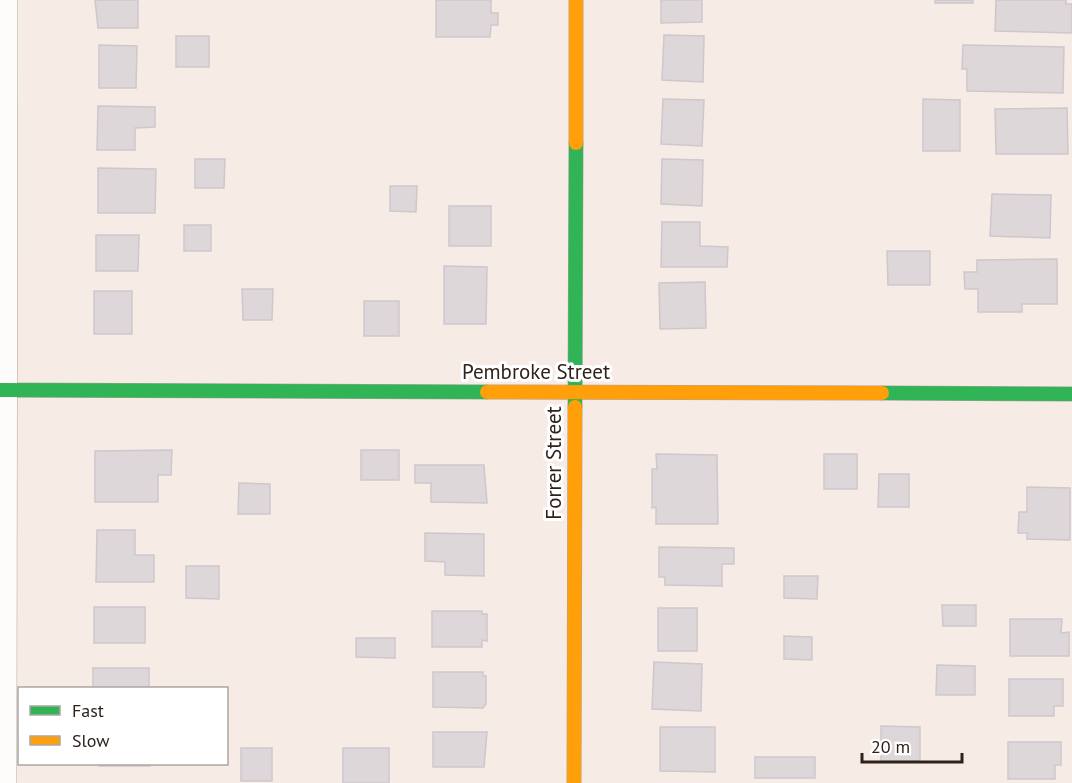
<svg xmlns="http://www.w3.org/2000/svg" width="1072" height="783" viewBox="0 0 1072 783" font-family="'PT Sans',sans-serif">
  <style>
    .building { fill: #ddd7da; stroke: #cec7cb; stroke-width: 1.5 }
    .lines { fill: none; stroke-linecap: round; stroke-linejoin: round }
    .street-casing { stroke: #aea39d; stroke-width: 28 }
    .fast-casing { stroke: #aea39d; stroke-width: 15 }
    .slow-casing { stroke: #aea39d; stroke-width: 15 }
    .street { stroke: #fefcfb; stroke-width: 27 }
    .fast { stroke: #30b455; stroke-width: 14 }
    .slow { stroke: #ff9f0a; stroke-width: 14 }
    .labels { text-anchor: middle; stroke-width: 6; stroke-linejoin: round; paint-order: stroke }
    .street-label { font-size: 21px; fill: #2e221b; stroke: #fff }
  </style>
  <rect width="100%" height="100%" fill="#f6ebe5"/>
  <g class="building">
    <path d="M95,0h43v28h-40z"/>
    <path d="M436,0h55v13h7v12h-7l-1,12h-54z"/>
    <path d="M661,0h41v22l-41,1z"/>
    <rect x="935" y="0" width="38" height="3"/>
    <path d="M996,0h70v4h6v29l-77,-2z"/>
    <path d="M664,35l40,1 -1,46 -41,-2z"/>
    <rect x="176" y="36" width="33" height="31"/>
    <path d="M99,45l38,1 -1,42h-37z"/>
    <path d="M963,45l101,2 -1,46 -96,-2v-22h-5z"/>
    <path d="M663,99l41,1 -2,46 -41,-2z"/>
    <path d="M923,99l37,1v51h-37z"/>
    <path d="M98,106l57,1v20l-20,1v22h-38z"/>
    <path d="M1067,108l1,46h-72l-1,-45z"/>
    <path d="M195,159h30l-1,29h-29z"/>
    <path d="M662,159l41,1 -1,46 -41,-2z"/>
    <path d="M98,168l58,1 -1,44h-57z"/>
    <path d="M390,186h27l-1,26 -26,-1z"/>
    <path d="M992,194l59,1 -1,43 -60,-2z"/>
    <rect x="449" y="206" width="42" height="40"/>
    <path d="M662,222h38v24l28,1 -1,20h-66z"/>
    <rect x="184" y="225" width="27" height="26"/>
    <path d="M96,235h43l-1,36h-42z"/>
    <path d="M887,251h43v34h-42z"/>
    <path d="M1057,259v45h-35v8h-44v-23h-13l-1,-17h13v-12z"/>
    <path d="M444,266l43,1 -1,57h-42z"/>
    <path d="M705,282l1,46 -46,1 -1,-46z"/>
    <path d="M242,289h31l-1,31h-29z"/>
    <rect x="94" y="291" width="38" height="43"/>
    <rect x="364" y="301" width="35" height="35"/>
    <path d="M172,450l-1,25h-13v27h-63v-51z"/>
    <rect x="361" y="450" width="38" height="30"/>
    <path d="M656,454l61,1 1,69h-62v-17l-4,1v-39h5z"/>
    <rect x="824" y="454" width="33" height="35"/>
    <path d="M415,465h69l3,38 -56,-1v-19h-16z"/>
    <path d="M879,474h30v33h-31z"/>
    <path d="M239,483l31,1v30h-32z"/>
    <path d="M1027,487l43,1v52l-43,-1v-6h-9l1,-21h8z"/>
    <path d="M97,530h38v25h19v27h-58z"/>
    <path d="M425,533l59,1v42l-39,-1v-13l-20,-1z"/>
    <path d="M659,547l75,1v16h-12v22l-57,-1v-8h-6z"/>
    <path d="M186,566h33v33l-33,-1z"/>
    <path d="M784,576h34l-1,23 -33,-1z"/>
    <path d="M942,605h34v21h-33z"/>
    <rect x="94" y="607" width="51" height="36"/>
    <rect x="658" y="608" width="39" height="43"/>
    <path d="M432,611h50v3h5v27l-5,-1v7h-50z"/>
    <path d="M1010,619h52l-1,14 8,-1v24h-59z"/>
    <path d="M784,636l28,1v23l-28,-1z"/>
    <path d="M356,638h39v20l-39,-1z"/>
    <path d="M654,662l48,2 -1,47 -49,-2z"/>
    <path d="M937,665l38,1v29h-39z"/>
    <rect x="93" y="668" width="56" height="20"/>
    <path d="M433,672h50v4h3v28l-3,4 -50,-1z"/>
    <path d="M1009,679h54v27h-9v10h-45z"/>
    <path d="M881,726l39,1v34h-39z"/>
    <path d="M660,727h55v45l-55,-1z"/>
    <path d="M433,732h54l-3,35h-51z"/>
    <path d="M1008,742h53v23h-6v14h-47z"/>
    <rect x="241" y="748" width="31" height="33"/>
    <rect x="343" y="748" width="46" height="35"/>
    <rect x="755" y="757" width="60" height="21"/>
    <rect x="99" y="764" width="51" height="2"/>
  </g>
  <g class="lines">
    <g class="street-casing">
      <path id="street" d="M3,783l1,-783"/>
    </g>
    <g class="fast-casing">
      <g id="fast">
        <path d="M0,390l487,2"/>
        <path d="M882,393l190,1"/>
        <path d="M575,407l1,-264"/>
      </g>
    </g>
    <g class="slow-casing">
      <g id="slow">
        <path d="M576,143v-143"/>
        <path d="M487,392l395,1"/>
        <path d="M574,783l1,-376"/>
      </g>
    </g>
    <use href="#street" class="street"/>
    <use href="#fast" class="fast"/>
    <use href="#slow" class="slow"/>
  </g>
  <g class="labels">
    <g class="street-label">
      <text x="536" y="379">Pembroke Street</text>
      <text transform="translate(554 463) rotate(-90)" y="7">Forrer Street</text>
    </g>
  </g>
  <rect x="18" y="687" width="210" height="78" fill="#ffffff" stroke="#aba7a4" stroke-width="1.5"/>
  <rect x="30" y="706" width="30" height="9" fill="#30b455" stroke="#aba7a4" stroke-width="1.5"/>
  <text x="72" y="717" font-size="18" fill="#2e221b">Fast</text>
  <rect x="30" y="736" width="30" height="9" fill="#ff9f0a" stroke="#aba7a4" stroke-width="1.5"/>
  <text x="72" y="747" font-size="18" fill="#2e221b">Slow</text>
  <path d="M862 753v9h100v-9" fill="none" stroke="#2e221b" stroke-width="3"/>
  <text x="871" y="753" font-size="18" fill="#2e221b" stroke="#ffffff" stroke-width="4.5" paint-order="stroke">20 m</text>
</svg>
